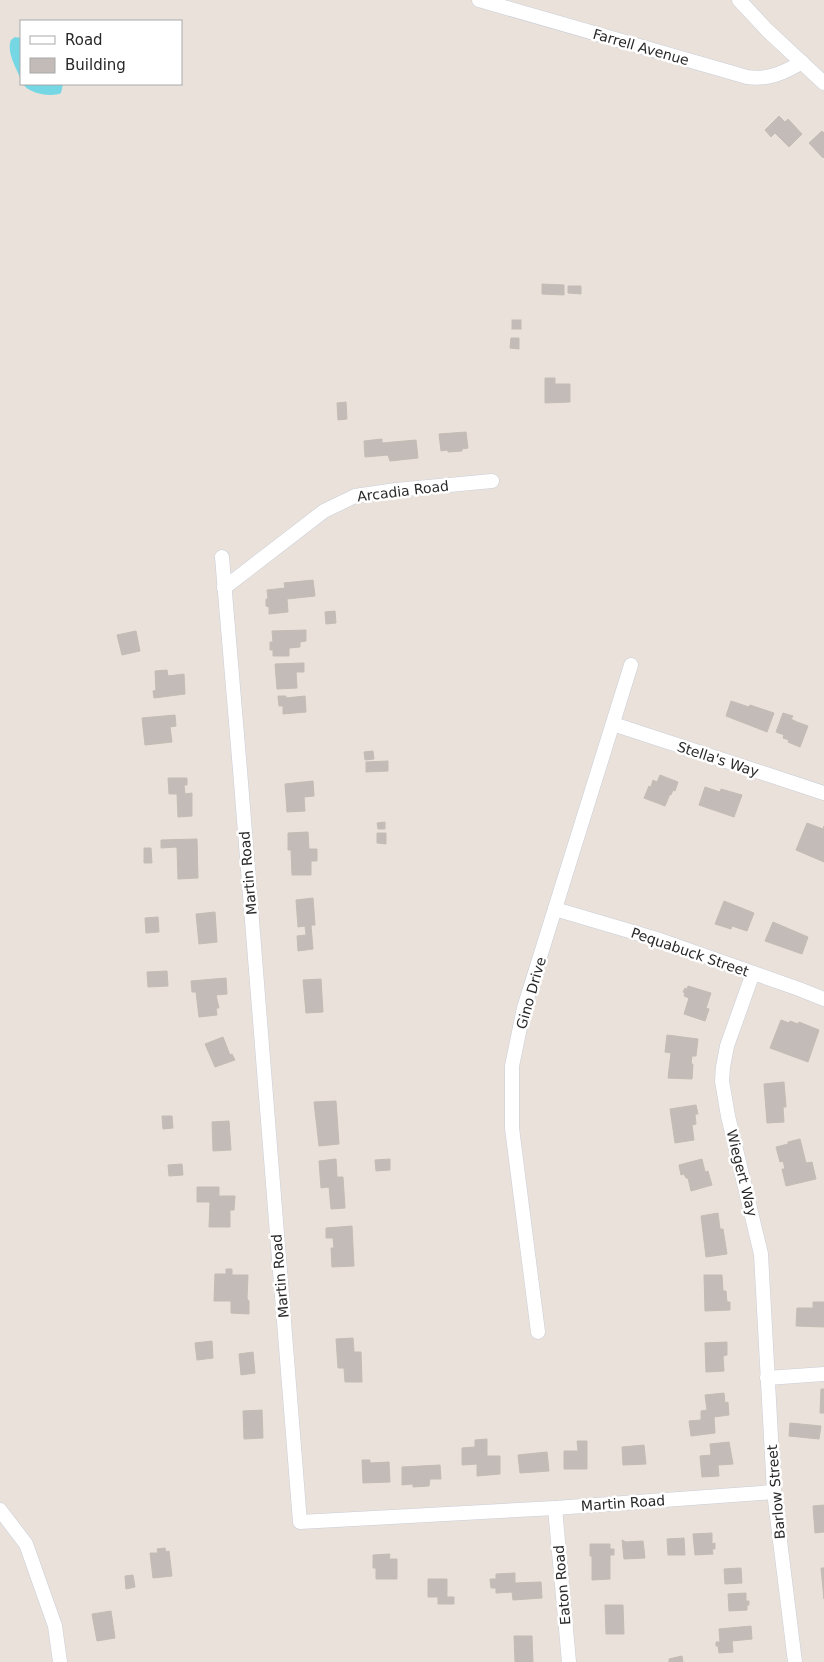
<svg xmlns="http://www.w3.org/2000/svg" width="824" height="1662" viewBox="0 0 824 1662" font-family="'DejaVu Sans',sans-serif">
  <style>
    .water { fill: #75d7e4 }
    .building { fill: #c2bbb7; stroke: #c4bcb4 }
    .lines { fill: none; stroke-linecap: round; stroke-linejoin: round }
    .minor-casing { stroke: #c9ced9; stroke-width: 15 }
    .minor { stroke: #fff; stroke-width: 14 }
    .labels { text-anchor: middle; stroke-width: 5; stroke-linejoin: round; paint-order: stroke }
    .street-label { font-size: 14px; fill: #282828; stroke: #fff }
  </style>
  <rect width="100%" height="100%" fill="#e9e1da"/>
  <g class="water">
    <path d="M15,37l6,1v42c-4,-11 -15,-28 -10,-40z"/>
    <path d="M23,84h40l-2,9c-10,5 -33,0 -38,-9z"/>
  </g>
  <g class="building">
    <path d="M779,116l6,6 3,-3 14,15 -13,13 -14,-14 -4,4 -6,-7z"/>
    <path d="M822,131l2,2v24l-1,1 -14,-15z"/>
    <path d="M542,284l22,1v10l-22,-1z"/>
    <path d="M568,286h13v8l-13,-1z"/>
    <rect x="512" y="320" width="9" height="9"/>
    <path d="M511,338h8v11l-9,-1z"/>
    <path d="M545,378h10v6h15v18l-25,1z"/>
    <path d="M346,402l1,17 -9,1 -1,-17z"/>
    <path d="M466,432l2,16 -6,1v2l-14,1v-2l-7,1 -2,-17z"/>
    <path d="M382,439v4l34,-3 2,18 -28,3 -2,-6 -23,2 -1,-16z"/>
    <path d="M313,580l2,16 -28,3 1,13 -19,2v-7l-3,-1v-7h2l-1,-9 18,-2 -1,-5z"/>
    <path d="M335,611l1,12 -10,1 -1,-12z"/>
    <path d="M306,630v11l-6,1v5l-11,1v8h-16v-6h-3v-8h3l-1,-11z"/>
    <path d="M136,631l4,20 -18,4 -5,-20z"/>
    <path d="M304,663v9h-8l1,16 -20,1 -2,-25z"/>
    <path d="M167,670l1,6 16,-2 1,20 -31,4 -1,-7 3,-1 -1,-19z"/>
    <path d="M278,696h8v2l19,-2 1,16 -23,2v-8h-4z"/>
    <path d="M731,701l18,6 1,-2 24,8 -7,19 -41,-16z"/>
    <path d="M783,713l10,3 -2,3 6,3 11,4 -8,21 -12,-5 1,-2 -6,-2 1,-3 -8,-3z"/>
    <path d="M175,715l1,11 -6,1 2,15 -27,3 -3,-27z"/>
    <path d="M373,751l1,8 -9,1 -1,-8z"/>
    <path d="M388,761v10l-22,1v-10z"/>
    <path d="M660,775l18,7 -3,9 -2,-1 -2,5 -1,-1 -5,12 -21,-8 5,-12 2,1 2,-7 4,2z"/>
    <path d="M168,778h19v7h-3l1,9 7,-1v23l-14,1 -1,-23h-8z"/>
    <path d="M313,781l1,15 -10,1 1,14 -18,1 -2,-28z"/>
    <path d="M705,787l15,5 1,-3 21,6 -8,22 -35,-12z"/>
    <path d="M385,822v7h-7l-1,-6z"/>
    <path d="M807,823l16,6 1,-3v36l-28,-12z"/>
    <path d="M308,832l1,17h8v12h-6v14h-19l-1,-25h-3v-17z"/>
    <path d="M377,833h9v11l-9,-1z"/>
    <path d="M197,839l1,39 -20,1 -1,-32 -16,1v-8z"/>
    <path d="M144,848h7l1,15h-8z"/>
    <path d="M313,898l2,27h-4l2,24 -15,2 -1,-15 9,-1 -1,-9 -7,1 -2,-27z"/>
    <path d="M724,901l30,12 -7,18 -15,-5 -1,3 -16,-5z"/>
    <path d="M215,912l2,30 -18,2 -3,-30z"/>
    <path d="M158,917l1,15 -13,1 -1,-15z"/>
    <path d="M773,922l35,15 -6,17 -37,-13z"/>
    <path d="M167,971l1,15 -20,1 -1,-15z"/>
    <path d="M226,978l1,16 -11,1 3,13h-3l1,7 -18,2 -3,-25h-4l-1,-11z"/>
    <path d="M321,979l2,33 -17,1 -3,-33z"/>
    <path d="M688,986l23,7 -5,15 3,1 -4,12 -21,-7 5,-16 -5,-2 1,-3 -2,-1 2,-4 2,1z"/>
    <path d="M781,1020l8,3 1,-2 8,3 1,-2 20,8 -11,32 -38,-14z"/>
    <path d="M667,1035l31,4 -2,17h-4l-1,8h2l-1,15 -24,-1 3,-25 -6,-1z"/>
    <path d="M223,1037l7,18 2,-1 3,6 -20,7 -10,-23z"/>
    <path d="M784,1082l2,25h-3l1,15 -17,1 -3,-39z"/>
    <path d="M336,1101l3,43 -20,2 -5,-44z"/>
    <path d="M696,1105l2,9h-3l1,10 -4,1 2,15 -19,3 -5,-34z"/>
    <path d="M162,1116h10l1,12 -10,1z"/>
    <path d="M229,1121l2,29 -18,1 -1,-29z"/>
    <path d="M800,1139l6,24 6,-1 4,17 -30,7 -4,-17h3l-2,-8 -3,1 -4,-15 12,-3v-2z"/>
    <path d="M336,1159l1,18h6l2,31 -14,1 -2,-22 -8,1 -2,-27z"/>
    <path d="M390,1159v11l-14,1 -1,-11z"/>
    <path d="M702,1159l3,13 3,-1 4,14 -21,6 -3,-13h-2l-2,-4 -3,1 -2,-10z"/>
    <path d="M182,1164l1,11 -14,1 -1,-11z"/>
    <path d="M197,1187h22v9h16l-1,14h-4v17h-21l1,-25h-13z"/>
    <path d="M718,1213l2,16h3l4,25 -21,3 -5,-41z"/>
    <path d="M352,1226l2,40 -22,1 -1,-19h3l-1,-10h-7v-10z"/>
    <path d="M226,1269h6v6h16l-1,24 2,2v13l-18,-1v-12h-17l1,-27h11z"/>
    <path d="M704,1275h18l1,16h3l1,11h3v8l-25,1z"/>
    <path d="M813,1302h11v25l-28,-1 1,-18h16z"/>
    <path d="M353,1338l1,14h7l1,30h-17l-1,-14h-6l-2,-29z"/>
    <path d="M212,1341l1,17 -16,2 -2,-17z"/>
    <path d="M727,1342v13l-4,1 1,15 -18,1 -1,-29z"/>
    <path d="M253,1352l2,21 -14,2 -2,-21z"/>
    <path d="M821,1389h3v24h-4z"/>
    <path d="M724,1393l1,10 3,-1 1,13 -15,2 1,16 -24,3 -2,-15 12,-1v-9l6,-1 -2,-15z"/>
    <path d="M262,1410l1,28 -19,1 -1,-28z"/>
    <path d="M790,1423l31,3 -2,13 -30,-3z"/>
    <path d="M487,1439v17h13v18l-23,2v-12l-15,1v-17l13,-1v-7z"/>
    <path d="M577,1441h10v28h-23v-18h14z"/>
    <path d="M729,1442l4,22 -15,1 1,11 -17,1 -2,-21 11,-1 -1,-11z"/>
    <path d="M644,1445l2,19 -23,1 -1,-18z"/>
    <path d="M547,1452l2,19 -29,2 -2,-18z"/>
    <path d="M362,1460h8v3l19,-1 1,20 -27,1z"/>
    <path d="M440,1465l1,14h-11l-1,7 -16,1v-3l-11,1v-18z"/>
    <path d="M824,1505v27l-9,1 -2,-27z"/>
    <path d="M712,1533v11l3,-1v6h-3l1,5 -18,1 -2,-21z"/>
    <path d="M684,1538l1,17h-17l-1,-16z"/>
    <path d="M622,1540l4,2 17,-1 2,17 -21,1z"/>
    <path d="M590,1544h20v5h4v6h-4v24l-18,1v-24h-2z"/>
    <path d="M165,1548l1,4 3,-1 3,25 -19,2 -3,-25h8l-1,-4z"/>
    <path d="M390,1554l-1,5h8v20h-21v-11h-3v-13z"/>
    <path d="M741,1568l1,15 -17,1 -1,-15z"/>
    <path d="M821,1568h3v31z"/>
    <path d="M515,1573v10l26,-1 1,16 -29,2 -1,-8 -16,1v-5h-5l-1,-9h6v-5z"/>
    <path d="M133,1575l2,12 -9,2 -1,-13z"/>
    <path d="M428,1579h19v18h7v7h-16v-7h-10z"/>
    <path d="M746,1593v8h3v4h-2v5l-18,1 -1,-17z"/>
    <path d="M605,1605h18l1,29h-18z"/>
    <path d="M111,1611l4,27 -18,3 -5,-27z"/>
    <path d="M751,1626l1,13 -20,2 1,11 -14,1 -1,-7h-2v-4h4l-1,-13z"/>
    <path d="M514,1636h18l1,26h-18z"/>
    <path d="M682,1656l1,6h-14v-3z"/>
  </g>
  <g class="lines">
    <g class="minor-casing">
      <g id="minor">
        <path d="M479,0l268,77c21,3 37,-4 55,-15"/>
        <path d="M739,0l28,30 57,53"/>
        <path d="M222,557l18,213 60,752 255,-14 219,-16"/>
        <path d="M224,588l100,-77 31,-15 41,-6 96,-9"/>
        <path d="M613,724l211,69"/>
        <path d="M555,909l105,31 139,49 25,10"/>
        <path d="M753,973l-26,73 -4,21 -1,14 6,35 33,138 13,238 21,170"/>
        <path d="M538,1332l-26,-204v-62l12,-58 107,-343"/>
        <path d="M767,1378l57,-4"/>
        <path d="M555,1508l14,154"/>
        <path d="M0,1510l26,34 29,82 5,36"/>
      </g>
    </g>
    <use href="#minor" class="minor"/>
  </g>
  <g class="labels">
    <g class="street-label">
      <text transform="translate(641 47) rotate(16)" y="5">Farrell Avenue</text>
      <text transform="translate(403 491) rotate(-7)" y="5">Arcadia Road</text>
      <text transform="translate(718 759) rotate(18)" y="5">Stella's Way</text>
      <text transform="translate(248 873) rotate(-95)" y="5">Martin Road</text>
      <text transform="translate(690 952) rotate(19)" y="5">Pequabuck Street</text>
      <text transform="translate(531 993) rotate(-74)" y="5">Gino Drive</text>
      <text transform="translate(742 1173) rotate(76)" y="5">Wiegert Way</text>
      <text transform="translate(280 1276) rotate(-95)" y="5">Martin Road</text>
      <text transform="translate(776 1492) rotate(-95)" y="5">Barlow Street</text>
      <text transform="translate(623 1503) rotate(-4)" y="5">Martin Road</text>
      <text transform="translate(562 1585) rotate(-95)" y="5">Eaton Road</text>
    </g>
  </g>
  <rect x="20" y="20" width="162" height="65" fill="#ffffff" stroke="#a9a9a9"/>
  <rect x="30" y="36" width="25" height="8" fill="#ffffff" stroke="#a9a9a9"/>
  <text x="65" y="45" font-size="15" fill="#282828">Road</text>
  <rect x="30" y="58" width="25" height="15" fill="#c2bbb7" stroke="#a9a9a9"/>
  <text x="65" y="70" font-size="15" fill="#282828">Building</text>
</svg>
